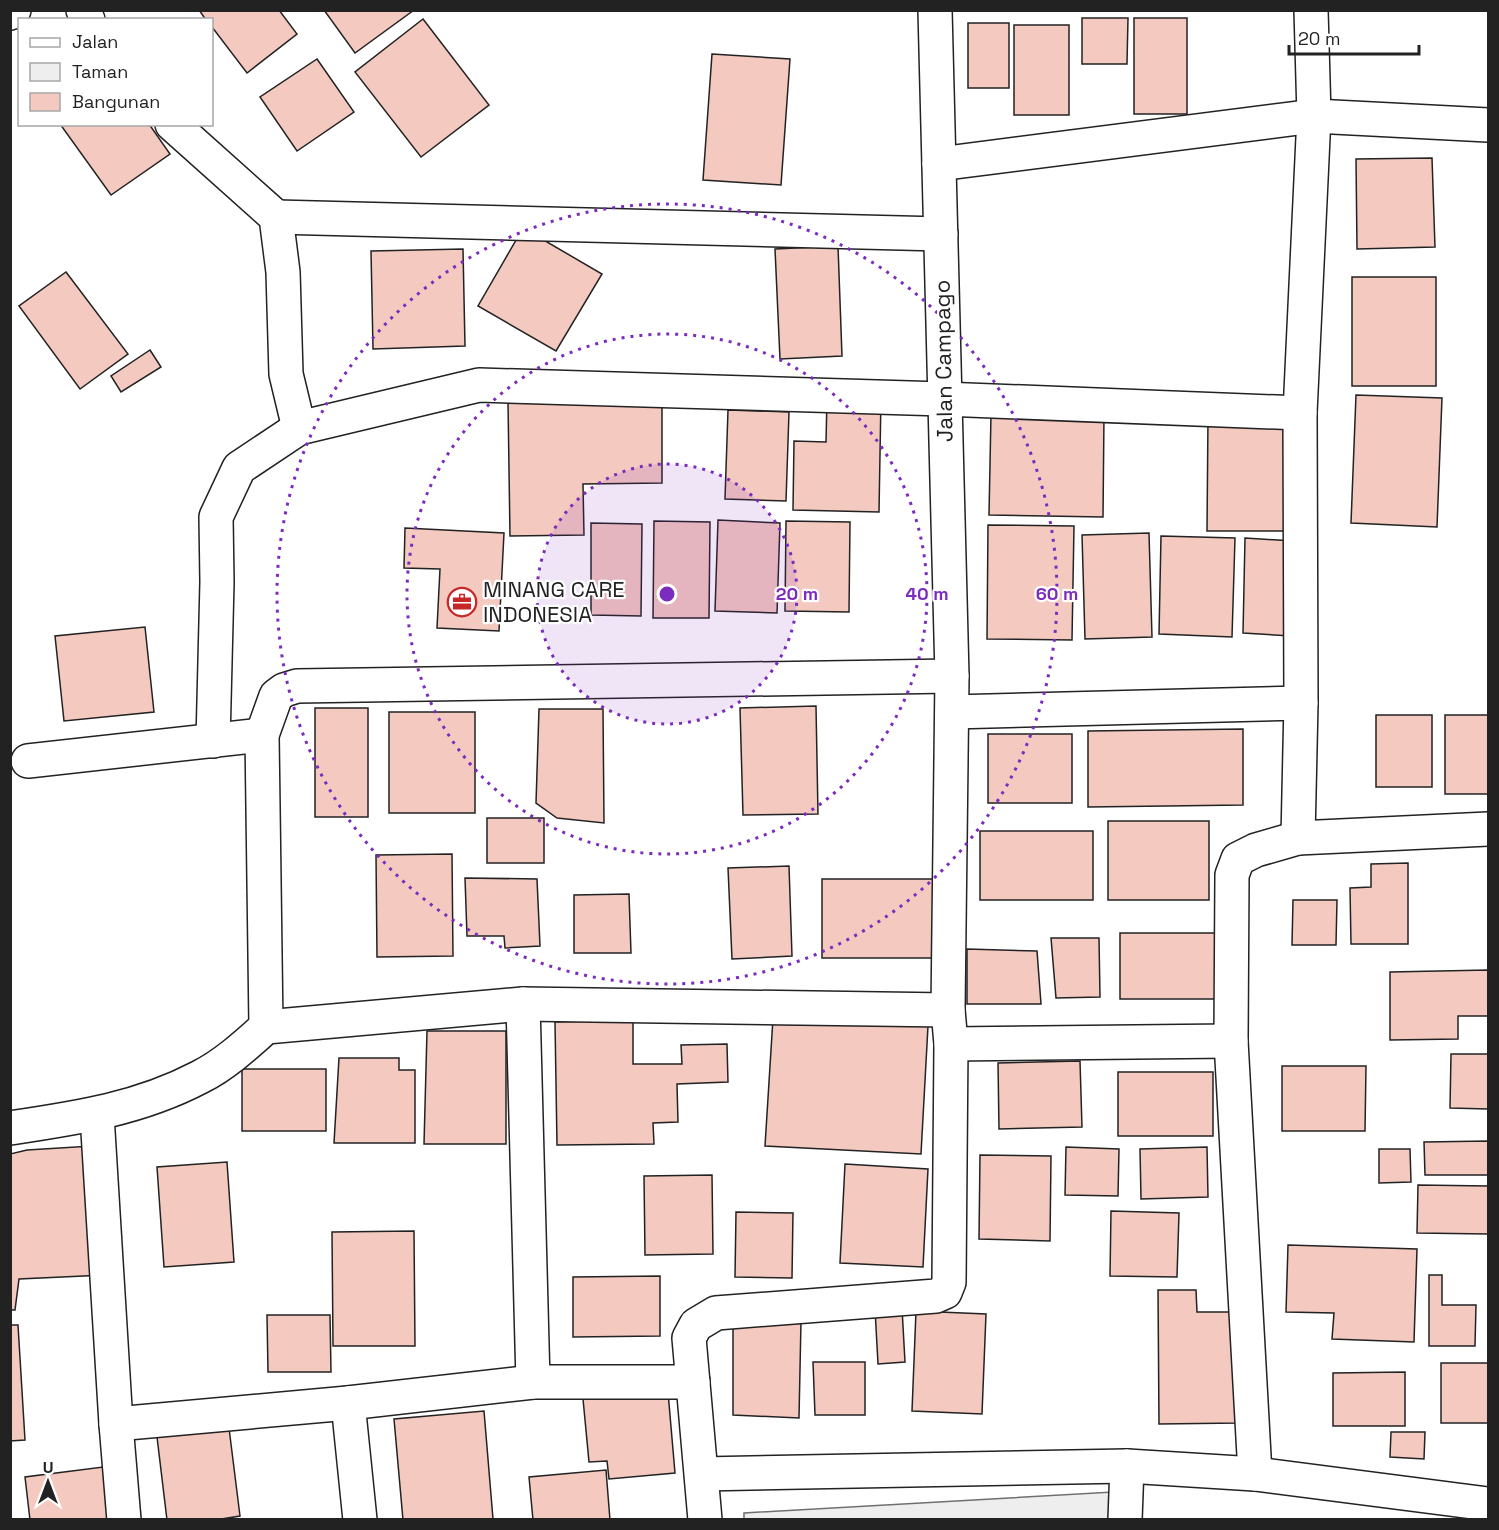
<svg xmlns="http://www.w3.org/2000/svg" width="1499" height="1530" viewBox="0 0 1499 1530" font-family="'Space Grotesk',sans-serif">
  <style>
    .green { fill: #eee; stroke: #6f6f6f; stroke-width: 1.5 }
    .building { fill: #f3c9c0; stroke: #222; stroke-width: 1.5 }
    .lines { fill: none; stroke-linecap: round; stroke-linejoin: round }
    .minor-casing { stroke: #222; stroke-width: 36 }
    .minor { stroke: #fff; stroke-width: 33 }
    .ring { fill: none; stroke: #7b2cbf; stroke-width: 3; stroke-dasharray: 3 6 }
    .labels { text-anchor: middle; stroke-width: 4.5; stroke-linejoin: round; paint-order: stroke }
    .street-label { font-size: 22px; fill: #222; stroke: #fff }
    .poi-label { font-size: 22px; fill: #222; stroke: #fff; text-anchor: start }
    .centre { fill: #7b2cbf; stroke: #fff; stroke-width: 3 }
    .ring-label { font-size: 18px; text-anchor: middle; font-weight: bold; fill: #7b2cbf; stroke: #fff; stroke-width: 4.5; stroke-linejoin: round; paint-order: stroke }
  </style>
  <rect width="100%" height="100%" fill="#fff"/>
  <path class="green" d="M1113,1492l2,27 -371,1v-7z"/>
  <g class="building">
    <path d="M199,10h80l18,24 -50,39 -35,-46v-7h-6z"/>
    <path d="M324,10h90l-59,43z"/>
    <path d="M1082,18h46l-1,46h-45z"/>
    <rect x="1134" y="18" width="53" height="96"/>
    <path d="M423,19l66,86 -68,52 -66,-85z"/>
    <rect x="968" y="23" width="41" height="65"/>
    <rect x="1014" y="25" width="55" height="90"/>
    <path d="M712,54l78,5 -9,126 -78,-5z"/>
    <path d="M317,59l37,53 -57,39 -37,-54z"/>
    <path d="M60,124h89l21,30 -59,41z"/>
    <path d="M1432,158l3,89 -78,2 -1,-90z"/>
    <path d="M523,228l79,46 -46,77 -78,-45z"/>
    <path d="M838,246l4,110 -62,3 -5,-110z"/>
    <path d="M463,249l2,97 -92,3 -2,-98z"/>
    <path d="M66,272l62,82 -48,35 -61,-83z"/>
    <rect x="1352" y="277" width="84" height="109"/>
    <path d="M150,350l11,17 -40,25 -10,-16z"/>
    <path d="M1356,395l86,3 -5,129 -86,-4z"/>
    <path d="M827,397h54l-2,115 -86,-2 1,-69 32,1z"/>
    <path d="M662,400v83l-79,1 1,51 -74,1 -2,-134z"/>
    <path d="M728,410l61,2 -3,89 -61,-2z"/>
    <path d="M991,414l113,1 -1,102 -114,-2z"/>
    <path d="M1208,417h79v114h-80z"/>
    <path d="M718,520l62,3 -3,90 -62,-2z"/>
    <path d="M654,521l56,1 -1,96h-56z"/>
    <path d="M786,521l64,1 -1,90 -64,-1z"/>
    <path d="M591,523l51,1 -1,92 -50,-1z"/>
    <path d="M988,525l86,1 -2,114 -85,-1z"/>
    <path d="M405,528l99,5 -5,98 -62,-3 3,-59 -36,-1z"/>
    <path d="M1149,533l3,104 -67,2 -3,-104z"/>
    <path d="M1161,536l74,2 -3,99 -73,-3z"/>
    <path d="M1245,538l48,3 -2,95 -48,-3z"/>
    <path d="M145,627l9,85 -90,9 -9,-85z"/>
    <path d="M816,706l2,108 -75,1 -3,-107z"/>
    <rect x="315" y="708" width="53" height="109"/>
    <path d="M539,709h64l1,114 -47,-5 -21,-15z"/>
    <rect x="389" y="712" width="86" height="101"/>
    <rect x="1376" y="715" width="56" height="72"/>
    <rect x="1445" y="715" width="43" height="79"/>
    <path d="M1243,729v76l-155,2v-76z"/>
    <rect x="988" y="734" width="84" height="69"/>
    <rect x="487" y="818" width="57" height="45"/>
    <rect x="1108" y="821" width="101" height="79"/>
    <rect x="980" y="831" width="113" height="69"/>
    <path d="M452,854l1,102 -76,1 -1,-102z"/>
    <path d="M1408,863v81h-57l-1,-56 21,-1v-23z"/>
    <path d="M789,866l3,90 -60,3 -4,-91z"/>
    <path d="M465,878l72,1 3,67 -35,2 -1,-12h-37z"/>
    <rect x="822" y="879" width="112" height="79"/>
    <path d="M629,894l2,59h-57v-58z"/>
    <path d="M1293,900h44l-1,45h-44z"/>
    <rect x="1120" y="933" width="96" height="66"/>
    <path d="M1051,938h48l1,59 -44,1z"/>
    <path d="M967,949l70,2 4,53h-74z"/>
    <path d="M1488,970v46h-30v23l-68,1v-68z"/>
    <path d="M773,1018l155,8 -7,128 -156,-8z"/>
    <path d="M633,1020v44h49l-1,-19 46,-1 1,38 -51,2 1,38 -25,1 1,21 -97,1 -2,-123z"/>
    <path d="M427,1031h79v113h-82z"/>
    <path d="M1451,1054h37v55l-38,-1z"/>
    <path d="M339,1058h60v12h16v73h-81z"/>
    <path d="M1080,1061l2,66 -83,2 -1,-66z"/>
    <path d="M1282,1066h84l-1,65h-83z"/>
    <rect x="242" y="1069" width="84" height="62"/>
    <rect x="1118" y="1072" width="95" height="64"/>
    <path d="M1488,1141v34h-63l-1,-33z"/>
    <path d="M92,1146l13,129 -86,4 -4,31h-5v-156l17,-4z"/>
    <path d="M1066,1147l53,2 -1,47 -53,-1z"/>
    <path d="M1207,1147l1,50 -67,2 -1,-50z"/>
    <path d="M1379,1149h31l1,33 -32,1z"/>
    <path d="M980,1155l71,1 -1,85 -71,-2z"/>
    <path d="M227,1162l7,100 -70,5 -7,-100z"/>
    <path d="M845,1164l83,5 -5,98 -83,-4z"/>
    <path d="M712,1175l1,79 -68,1 -1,-79z"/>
    <path d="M1418,1185l70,1v48l-71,-1z"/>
    <path d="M1111,1211l68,2 -2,64 -67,-1z"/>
    <path d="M736,1212l57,1 -1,65 -57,-1z"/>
    <path d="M414,1231l1,115h-82l-1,-114z"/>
    <path d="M1288,1245l129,4 -3,93 -82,-3 2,-26 -48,-1z"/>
    <path d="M1429,1275h13v30h34l-1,41h-46z"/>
    <path d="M660,1276v60l-87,1v-60z"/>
    <path d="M1158,1290h38l1,22h41l1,111 -80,1z"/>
    <path d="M902,1308l3,54 -27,2 -3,-55z"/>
    <path d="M916,1311l70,3 -4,100 -70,-3z"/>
    <path d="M267,1315h63l1,57h-63z"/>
    <path d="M733,1321h68l-2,97 -66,-3z"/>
    <path d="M10,1325h8l7,115 -15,1z"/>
    <path d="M813,1362h52v53h-50z"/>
    <rect x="1441" y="1363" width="47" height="60"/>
    <path d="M1405,1372v54h-72v-53z"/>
    <path d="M668,1392l7,81 -66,6 -2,-18 -18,1 -6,-63z"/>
    <path d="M484,1411l9,108 -90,1 -9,-101z"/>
    <path d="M229,1428l11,88 -25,4h-48l-10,-83z"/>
    <path d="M1391,1432h34l-1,27 -34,-2z"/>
    <path d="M103,1467l6,53h-79l-5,-43z"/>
    <path d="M606,1470l4,50h-77l-4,-43z"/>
  </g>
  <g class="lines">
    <g class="minor-casing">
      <g id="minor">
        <path d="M83,10l5,10"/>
        <path d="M10,13l4,-3"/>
        <path d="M172,124l104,93 7,55 3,102 13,54"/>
        <path d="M939,164l375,-48 174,9"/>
        <path d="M276,217l665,17"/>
        <path d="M1301,703l-1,-290 14,-297 -3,-106"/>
        <path d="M952,712l349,-9 -3,135"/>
        <path d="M213,741l4,-159 -1,-65 23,-49 60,-40 180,-43 464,14 357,14"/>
        <path d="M28,761l234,-26"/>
        <path d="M523,1004l10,378"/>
        <path d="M266,1027l-4,-292 14,-39 8,-6 13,-4 655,-10"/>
        <path d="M951,1044l280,-3"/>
        <path d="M97,1115l19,309 8,96"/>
        <path d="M10,1128c67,-10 129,-19 190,-51 24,-12 46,-32 66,-50l257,-23 425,6"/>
        <path d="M348,1403l12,117"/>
        <path d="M116,1424l232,-21 185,-21h160"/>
        <path d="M702,1474l425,-8 128,8 233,30"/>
        <path d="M1255,1474l-24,-433 1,-166 6,-16 18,-9 42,-12 190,-9"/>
        <path d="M705,1520l-16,-182 7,-13 20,-12 220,-17 9,-4 4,-10 2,-238 -3,-34 4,-334 -17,-666"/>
        <path d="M1125,1520l2,-54"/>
      </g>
    </g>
    <use href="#minor" class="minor"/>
  </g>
  <circle cx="667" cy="594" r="130" fill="#7b2cbf" fill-opacity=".12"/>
  <g class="ring">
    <circle cx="667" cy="594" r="130"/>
    <circle cx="667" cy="594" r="260"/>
    <circle cx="667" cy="594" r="390"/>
  </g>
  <defs>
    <g id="office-ring" transform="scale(1.5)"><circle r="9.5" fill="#fff" stroke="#c62828" stroke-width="1.5"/><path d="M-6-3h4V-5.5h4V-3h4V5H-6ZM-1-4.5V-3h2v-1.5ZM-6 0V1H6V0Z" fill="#c62828"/></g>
  </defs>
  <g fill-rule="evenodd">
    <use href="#office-ring" x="462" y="602"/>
  </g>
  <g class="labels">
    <g class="street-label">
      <text transform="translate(943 361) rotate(-91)" y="8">Jalan Campago</text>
    </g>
    <g class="poi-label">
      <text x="483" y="597">MINANG CARE<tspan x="483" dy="25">INDONESIA</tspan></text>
    </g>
  </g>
  <circle cx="667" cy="594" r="9" class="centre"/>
  <g class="ring-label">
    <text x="797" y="600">20 m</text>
    <text x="927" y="600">40 m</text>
    <text x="1057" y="600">60 m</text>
  </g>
  <rect width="1499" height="1530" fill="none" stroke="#222222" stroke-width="24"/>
  <rect x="18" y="18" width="195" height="108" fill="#ffffff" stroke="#a7a7a7" stroke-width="1.5"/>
  <rect x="30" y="38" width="30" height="9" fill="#ffffff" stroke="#a7a7a7" stroke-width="1.5"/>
  <text x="72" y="48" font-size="18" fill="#222222">Jalan</text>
  <rect x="30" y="63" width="30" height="18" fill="#eeeeee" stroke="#a7a7a7" stroke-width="1.5"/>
  <text x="72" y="78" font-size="18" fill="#222222">Taman</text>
  <rect x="30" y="93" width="30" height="18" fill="#f3c9c0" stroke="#a7a7a7" stroke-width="1.5"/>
  <text x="72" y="108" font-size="18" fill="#222222">Bangunan</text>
  <g transform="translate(48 1482)" stroke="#ffffff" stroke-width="4.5" paint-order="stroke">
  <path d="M0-4.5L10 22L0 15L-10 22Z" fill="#222222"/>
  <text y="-9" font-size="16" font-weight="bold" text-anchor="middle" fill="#222222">U</text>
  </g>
  <path d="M1289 45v9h130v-9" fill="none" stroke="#222222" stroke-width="3"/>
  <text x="1298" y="45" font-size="18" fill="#222222" stroke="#ffffff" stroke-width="4.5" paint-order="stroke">20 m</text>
</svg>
